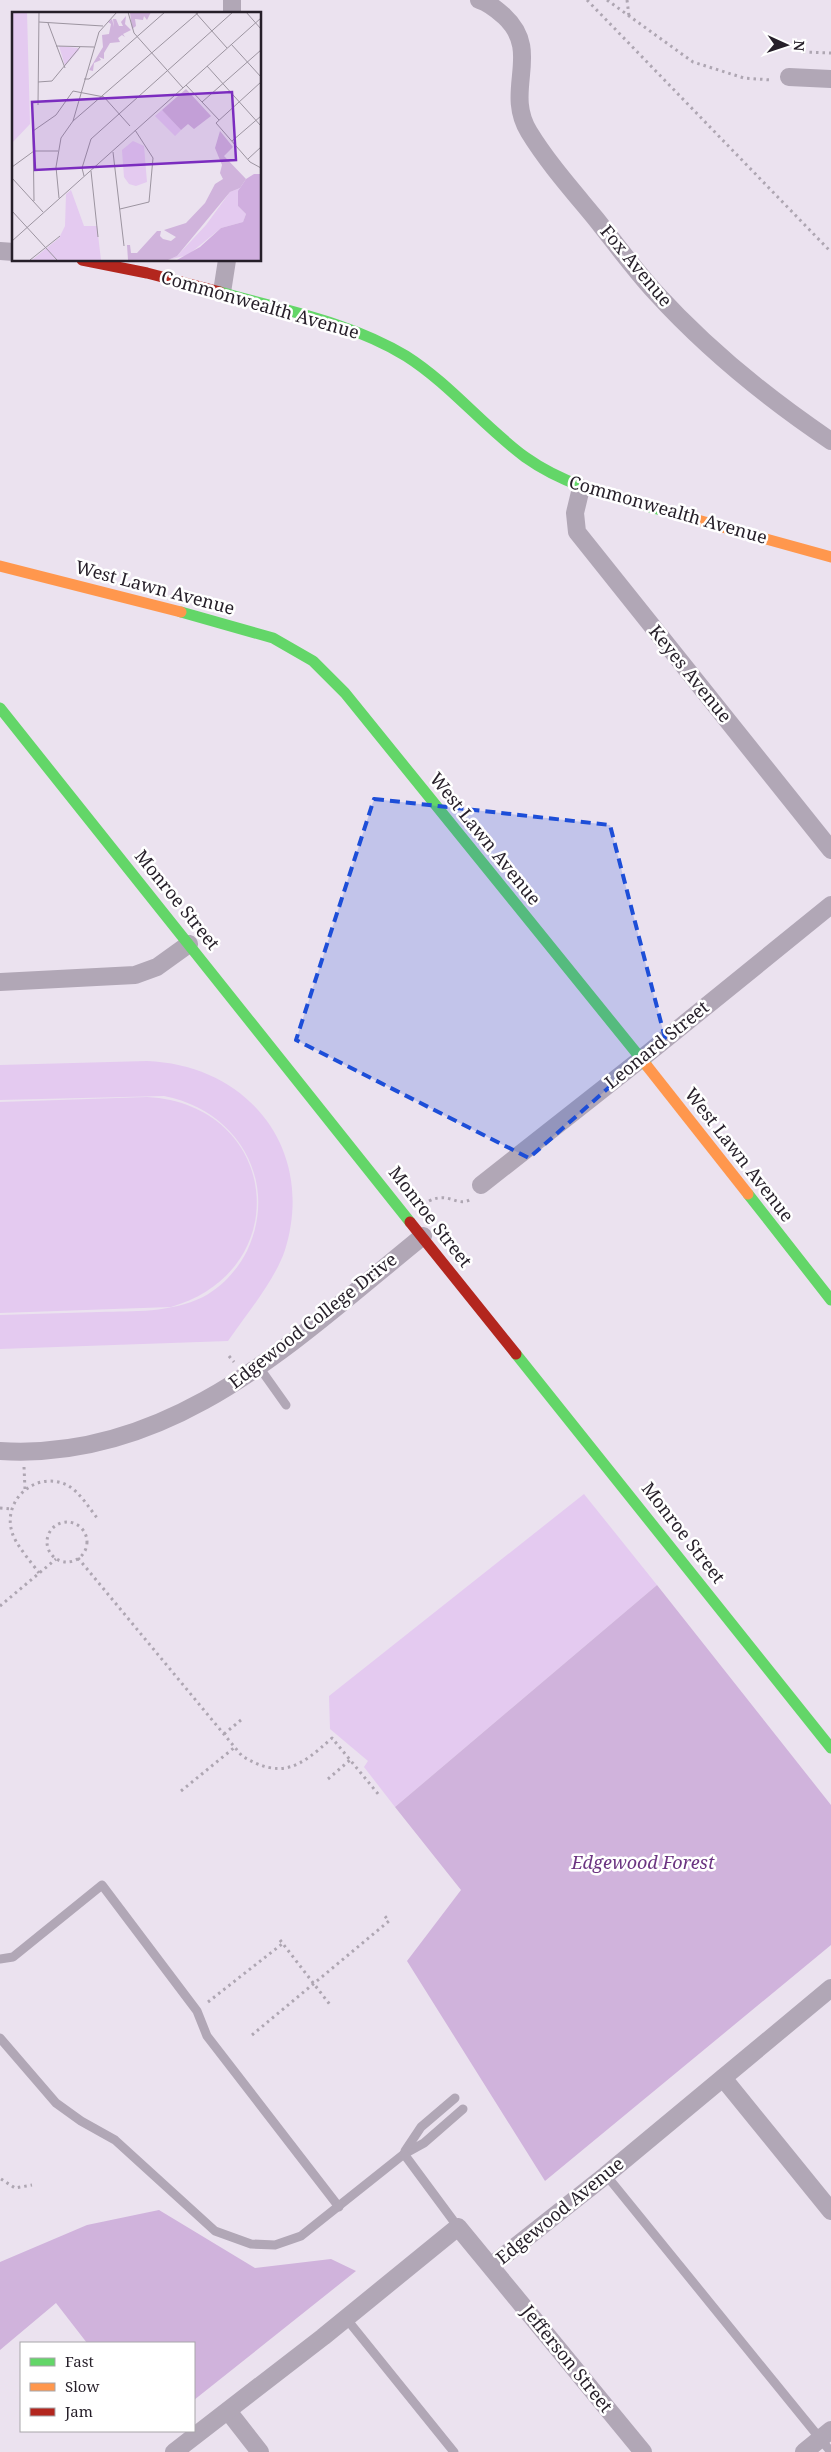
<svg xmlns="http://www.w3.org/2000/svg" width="831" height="2452" viewBox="0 0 831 2452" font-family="'Noto Serif',serif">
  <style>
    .green { fill: #e4caf0 }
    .forest { fill: #d0b3dc }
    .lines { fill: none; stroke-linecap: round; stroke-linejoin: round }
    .path { stroke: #aea6b2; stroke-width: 3; stroke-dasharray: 2.5 4; stroke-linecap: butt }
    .lane { stroke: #b1a7b6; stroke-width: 9 }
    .street { stroke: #b1a7b6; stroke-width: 18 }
    .fast { stroke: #63d668; stroke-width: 11 }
    .slow { stroke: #ff974d; stroke-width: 11 }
    .jam { stroke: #b3261e; stroke-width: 11 }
    .marked { fill: #1d4ed8; fill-opacity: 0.2; stroke: #1d4ed8; stroke-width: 4; stroke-dasharray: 10 6; stroke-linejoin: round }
    .labels { text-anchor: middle; stroke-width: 5; stroke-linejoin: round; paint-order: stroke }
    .street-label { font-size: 18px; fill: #261f29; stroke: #fff }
    .park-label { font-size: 18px; font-style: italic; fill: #6b3481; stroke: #fff }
    .inset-road { fill: none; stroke: #9c94a0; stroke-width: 1 }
    .view { fill: #7b2cbf; fill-opacity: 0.15; stroke: #7b2cbf; stroke-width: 2.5 }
    .inset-edge { fill: none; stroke: #261f29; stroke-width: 2.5 }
  </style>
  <rect width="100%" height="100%" fill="#ebe2ef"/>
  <g class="green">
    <path d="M147,1061c102,4 169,89 138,189 -10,30 -39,65 -57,91l-228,8v-34c33,-1 66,-2 99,-3 35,-1 71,1 104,-15 19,-10 35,-28 44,-46 33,-70 -10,-141 -83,-155l-164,4v-35z"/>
    <path d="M147,1097c132,7 151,173 24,210l-171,6v-211z"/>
    <path d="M584,1494l73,91 -262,222 -31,-40 4,-6 -38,-32 -1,-33z"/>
  </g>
  <g class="forest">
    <path d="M657,1585l174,220v140l-286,236 -138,-220 54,-71 -66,-83z"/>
    <path d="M159,2210l96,58 76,-9 25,12 -162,129v-57h-107l-31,-40 -56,47v-88l87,-37z"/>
  </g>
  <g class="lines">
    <g class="path">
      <path d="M587,0l244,252"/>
      <path d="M607,0l86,62 51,16 27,2"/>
      <path d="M627,0l2,16"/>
      <path d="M803,52l28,1"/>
      <path d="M429,1201c21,-10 28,7 42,-2"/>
      <path d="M229,1356l5,6"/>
      <path d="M24,1467l1,22"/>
      <path d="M0,1508l12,1"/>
      <circle cx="67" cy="1542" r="20"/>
      <path d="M78,1558l164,198c40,24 58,11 90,-18l47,57"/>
      <path d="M39,1573c-7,-10 -24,-29 -27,-41 -10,-32 24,-62 55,-47 13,7 22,23 31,34"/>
      <path d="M0,1606l56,-47"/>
      <path d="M224,1734l17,-14"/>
      <path d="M328,1779l22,-19"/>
      <path d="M181,1791l54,-44"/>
      <path d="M280,1940l51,66"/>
      <path d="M208,2002l74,-58"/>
      <path d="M252,2035l137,-114 -5,-6"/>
      <path d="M1,2179l14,9 17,-3"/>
    </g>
    <g class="lane">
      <path d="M259,1367l27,38"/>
      <path d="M0,1959l13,-2 89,-72 95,126 10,25 132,171"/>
      <path d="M0,2038l56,65 25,18 34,19 100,91 36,13 24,1 26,-9 103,-82 20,-11 39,-34"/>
      <path d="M405,2151l16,-24 34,-29"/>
      <path d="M404,2154l54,73"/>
      <path d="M606,2175l225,277"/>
      <path d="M345,2317l109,135"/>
    </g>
    <g class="street">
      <path d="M479,0c10,3 17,9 25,16 39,36 -1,74 25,116 19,31 44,59 67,87 19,24 38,50 59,73 52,57 112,106 176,149"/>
      <path d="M232,14v-14"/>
      <path d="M789,77l42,2"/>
      <path d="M0,251l14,1"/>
      <path d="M222,292l5,-32"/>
      <path d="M581,488l-6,25 2,19 254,318"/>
      <path d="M0,982l135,-7 22,-8 32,-23"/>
      <path d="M481,1185l160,-126 190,-154"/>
      <path d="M0,1451c174,11 298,-114 423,-215"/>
      <path d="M723,2078l108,133"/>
      <path d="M491,2266l115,-91 225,-187"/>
      <path d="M228,2411l32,41"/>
      <path d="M174,2452l149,-115 135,-110 185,225"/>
      <path d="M804,2452l27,-22"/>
    </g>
    <g class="fast">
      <path d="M220,292c63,18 130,30 186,64 44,28 77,70 119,101 42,30 90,40 140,54"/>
      <path d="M181,612l92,26 40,23 32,32 302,373"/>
      <path d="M0,708l410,514"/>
      <path d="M748,1194l83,106"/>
      <path d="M516,1354l315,394"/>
    </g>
    <g class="slow">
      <path d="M665,511l166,46"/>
      <path d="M0,566l181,46"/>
      <path d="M647,1066l101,128"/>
    </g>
    <g class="jam">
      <path d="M82,260l65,13 73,19"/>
      <path d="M410,1222l106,132"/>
    </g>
  </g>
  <path class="marked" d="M374,799l236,26 55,213 -136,120 -233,-118z"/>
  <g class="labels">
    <g class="street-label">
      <text transform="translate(636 266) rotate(50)" y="6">Fox Avenue</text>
      <text transform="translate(260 305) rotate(16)" y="6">Commonwealth Avenue</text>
      <text transform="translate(668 510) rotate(16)" y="6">Commonwealth Avenue</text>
      <text transform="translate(155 588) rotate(15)" y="6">West Lawn Avenue</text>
      <text transform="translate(690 674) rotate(51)" y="6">Keyes Avenue</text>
      <text transform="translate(485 839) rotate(51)" y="6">West Lawn Avenue</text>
      <text transform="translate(177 900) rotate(51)" y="6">Monroe Street</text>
      <text transform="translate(657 1045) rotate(-39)" y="6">Leonard Street</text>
      <text transform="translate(739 1155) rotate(52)" y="6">West Lawn Avenue</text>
      <text transform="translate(430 1217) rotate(52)" y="6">Monroe Street</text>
      <text transform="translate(313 1321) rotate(-38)" y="6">Edgewood College Drive</text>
      <text transform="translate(683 1533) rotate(52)" y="6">Monroe Street</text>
      <text transform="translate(560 2211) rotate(-39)" y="6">Edgewood Avenue</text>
      <text transform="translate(567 2359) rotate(51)" y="6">Jefferson Street</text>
    </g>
    <g class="park-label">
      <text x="643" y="1869">Edgewood Forest</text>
    </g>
  </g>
  <g transform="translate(12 12)">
    <rect width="249" height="249" fill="#ebe2ef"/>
    <path d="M0,0h15l3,112 -18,19zM47,34l19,2 1,2 -14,16zM150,98l19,20 -6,6 -20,-20zM121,129l11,5 3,36 -11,4 -7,-2 -5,-7 -2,-27zM228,176l-2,18 8,8 -3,8 -22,6 -33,27 -20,5 9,-4 29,-31 24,-33zM59,178l13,36h13l4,34h-69l27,-22 6,-12 1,-32z" fill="#e4caf0"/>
    <path d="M139,0l-4,8 -3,-4 -1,4 -8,-1 1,7 -4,3 -2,-16zM114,4l-1,8 6,6 -8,4 2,3 -3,-2 -4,3 2,4 -10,1 -6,10v6l-5,-2 2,3 -7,3 -1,8 -4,-1 14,-23 -1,-12 7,-1 2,-10 -3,-2 4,-3 2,8 -1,-8h3l3,7h4l-2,-4zM174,77l25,27 -17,13 -6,-5 -7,6 -19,-20zM208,119l13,16 -9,9 22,23 -6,9 -10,4 -53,64 -9,4h-40l-1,-15h3l1,8h6l20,-22h4l-1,5 3,3 8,2 5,-4 -12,-7 22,-7 19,-20 10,-19 8,-5 -3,-6 2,-8 -7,-17z" fill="#d0b3dc"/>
    <path d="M242,162h7v86h-84l23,-13 21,-19 22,-6 3,-8 -8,-8v-15l8,-12z" fill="#d0aedf"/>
    <path class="inset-road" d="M116,0l6,21 49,55M183,0l32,36M234,0l15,17M27,10l64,4M36,11l17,45M219,32l30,33M44,34l38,1M195,54l54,60M72,67h5l76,-67M26,70l14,-1 28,-34M249,70l-45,41 34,39 11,6M174,73l33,35M190,90l59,-52M26,93l1,-93M61,109l126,-109M220,129l29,-25M101,140l11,94M236,147l13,-12M0,155l22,-16h24M79,159l7,66M72,164l-2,-8 9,-29 142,-127M0,166l31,34M47,186l-3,-31 5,-29 12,-17 26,-89 18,-20M22,189l-1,-70 23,-16 17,-24 31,6 26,29M108,197l29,-7 4,-44 -18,-28M0,199l45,49M0,229l249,-223M18,248l30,-24"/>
    <path class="view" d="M220,80l4,68 -201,10 -3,-68z"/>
    <rect width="249" height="249" class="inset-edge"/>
  </g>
  <rect x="20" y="2342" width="175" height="90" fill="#ffffff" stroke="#a8a5a9"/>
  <rect x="30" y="2358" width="25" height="8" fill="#63d668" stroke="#a8a5a9"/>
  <text x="65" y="2367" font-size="15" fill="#261f29">Fast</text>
  <rect x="30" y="2383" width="25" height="8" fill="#ff974d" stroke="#a8a5a9"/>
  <text x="65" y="2392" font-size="15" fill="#261f29">Slow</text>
  <rect x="30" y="2408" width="25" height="8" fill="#b3261e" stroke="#a8a5a9"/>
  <text x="65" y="2417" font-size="15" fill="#261f29">Jam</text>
  <g transform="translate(786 45) rotate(93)" stroke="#ffffff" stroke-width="4" paint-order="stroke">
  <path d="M0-4L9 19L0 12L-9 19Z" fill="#261f29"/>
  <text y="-8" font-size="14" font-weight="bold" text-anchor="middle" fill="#261f29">N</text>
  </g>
</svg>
